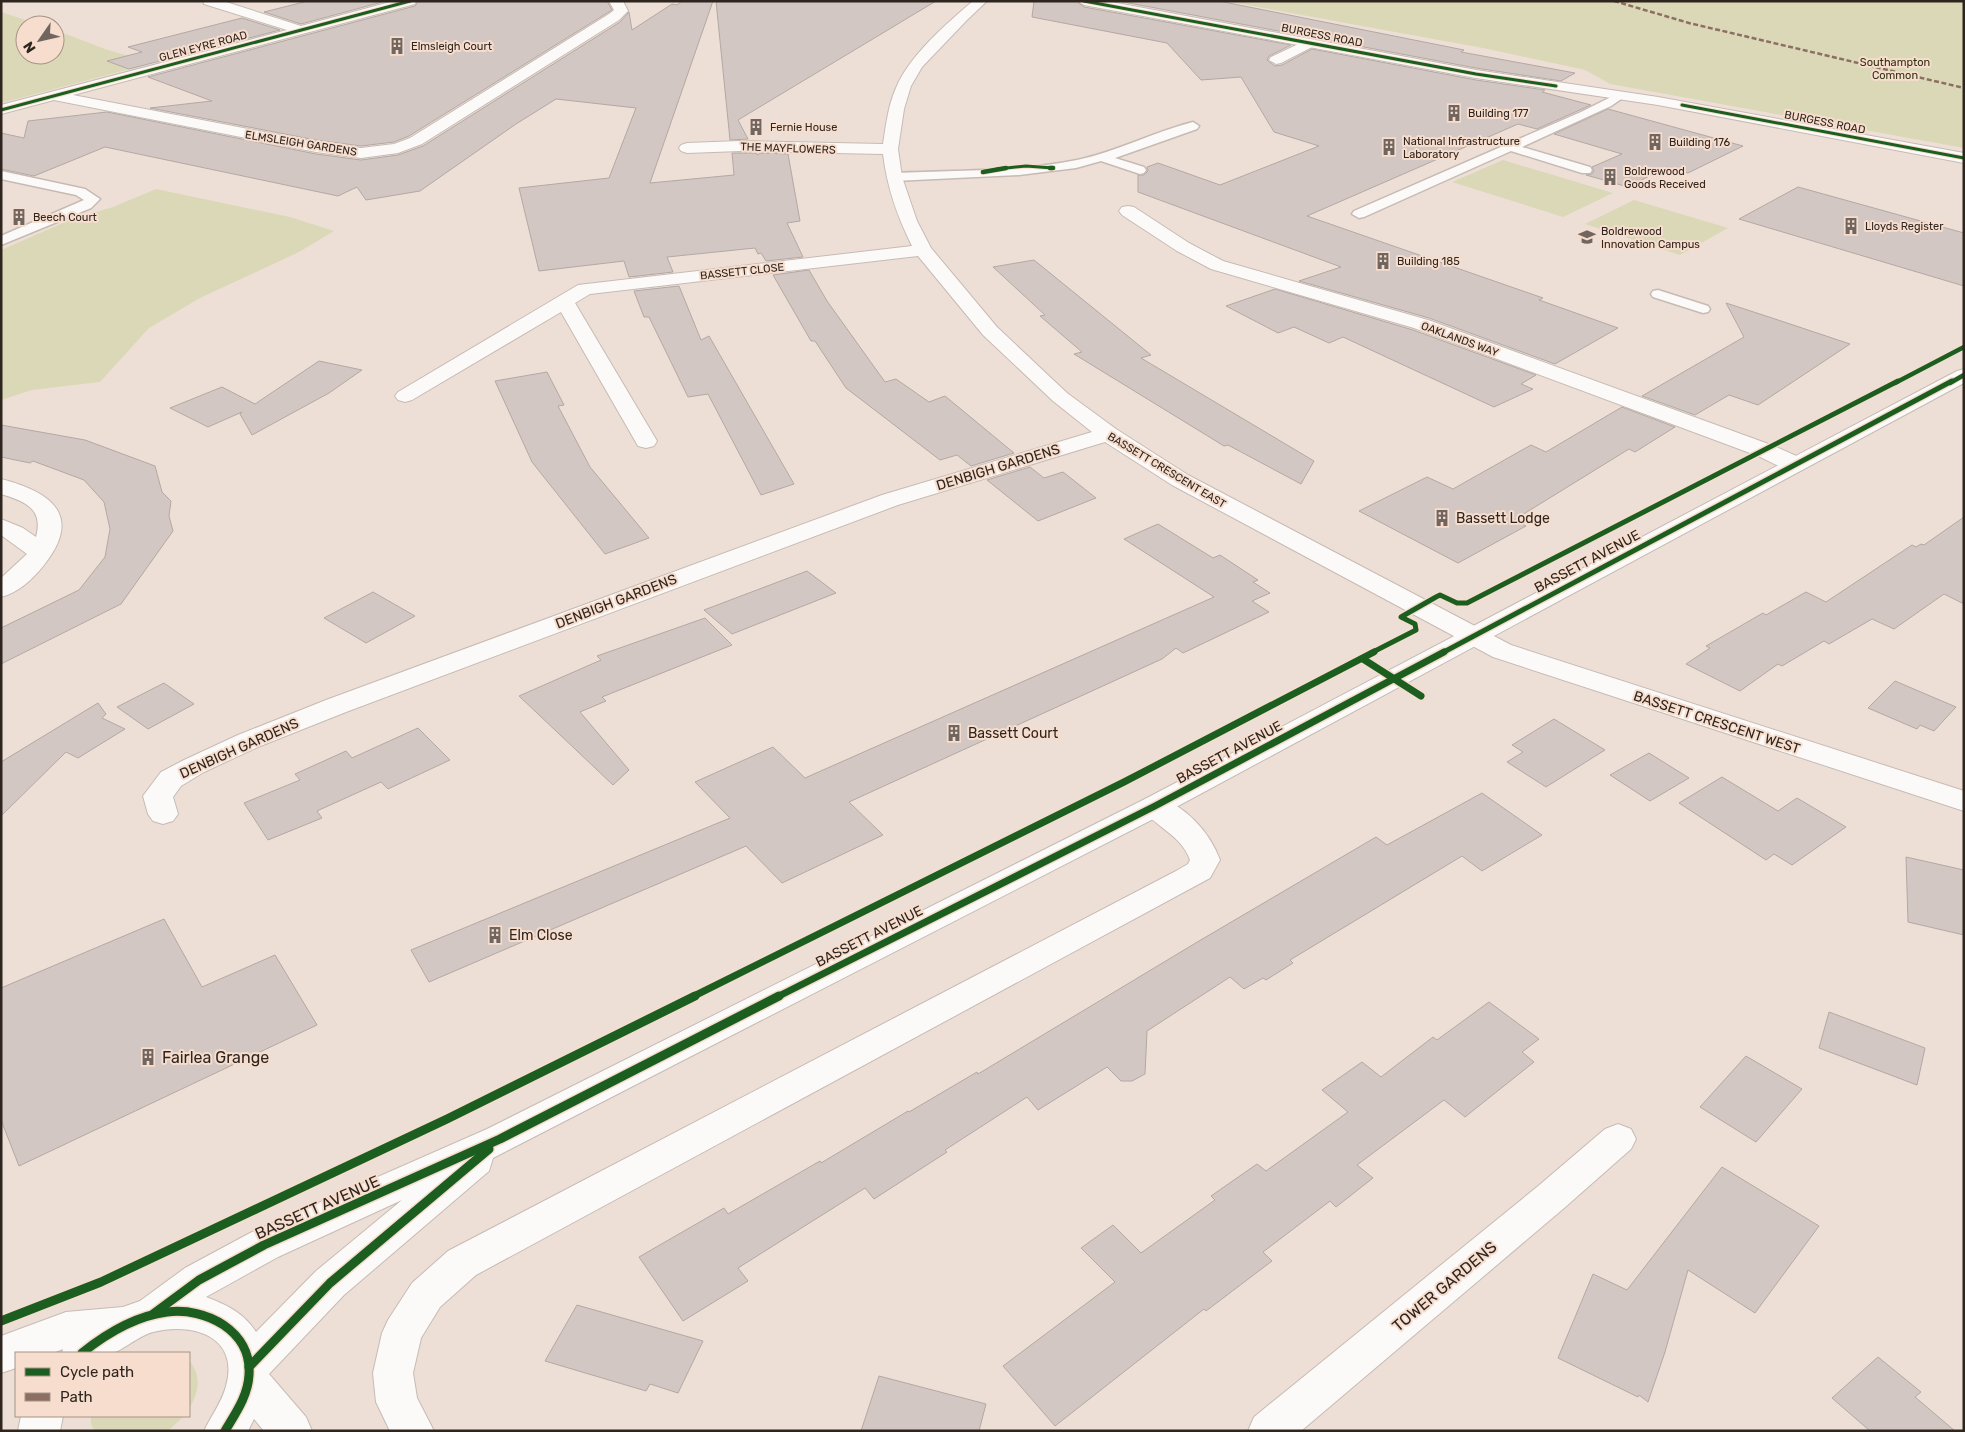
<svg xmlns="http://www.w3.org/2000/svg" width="1965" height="1432" viewBox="0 0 1965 1432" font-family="Rubik,sans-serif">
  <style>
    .green { fill: #dbd8b7 }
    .building { fill: #d2c7c2; stroke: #b4a8a4 }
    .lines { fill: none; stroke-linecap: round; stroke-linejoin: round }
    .lane-casing { stroke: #c6bbb4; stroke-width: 3 }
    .street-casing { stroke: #c6bbb4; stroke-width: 2 }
    .primary-casing { stroke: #c6bbb4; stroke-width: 2 }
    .lane { fill: #fcfaf9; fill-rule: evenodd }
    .street { fill: #fcfaf9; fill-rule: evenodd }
    .primary { fill: #fcfaf9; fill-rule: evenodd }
    .quiet { stroke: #8d6e63; stroke-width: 2.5; stroke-dasharray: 5 2.5; stroke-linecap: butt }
    .cycleway-far4-casing { stroke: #f6ddcd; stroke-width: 5 }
    .cycleway-far3-casing { stroke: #f6ddcd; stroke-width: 6 }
    .cycleway-far2-casing { stroke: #f6ddcd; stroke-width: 8 }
    .cycleway-far1-casing { stroke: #f6ddcd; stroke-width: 10 }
    .cycleway-casing { stroke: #f6ddcd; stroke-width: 12 }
    .cycleway-far4 { stroke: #1b5e20; stroke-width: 3 }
    .cycleway-far3 { stroke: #1b5e20; stroke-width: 4.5 }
    .cycleway-far2 { stroke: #1b5e20; stroke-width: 5 }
    .cycleway-far1 { stroke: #1b5e20; stroke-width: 7 }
    .cycleway { stroke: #1b5e20; stroke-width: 9 }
    .labels { text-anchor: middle; stroke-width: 4; stroke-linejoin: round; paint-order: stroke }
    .far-street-label { font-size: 11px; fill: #2e251f; stroke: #f6ddcd }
    .far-poi-label { font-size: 11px; fill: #2e251f; stroke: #f6ddcd; text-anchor: start }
    .far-park-label { font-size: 11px; fill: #2f3111; stroke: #f6ddcd }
    .street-label { font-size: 14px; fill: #2e251f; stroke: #f6ddcd }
    .poi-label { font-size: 14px; fill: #2e251f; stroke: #f6ddcd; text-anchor: start }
    .near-poi-label { font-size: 16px; fill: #2e251f; stroke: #f6ddcd; text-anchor: start }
    .near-street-label { font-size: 16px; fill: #2e251f; stroke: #f6ddcd }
  </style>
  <rect width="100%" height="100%" fill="#eddfd6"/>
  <g class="green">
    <path d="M1225,1h739v147l-354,-64 -25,-14 -102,-22z"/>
    <path d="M1,12l40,13h-16v30h30v-25l53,20 45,13 -152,40z"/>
    <path d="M1503,160l110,33 -50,24 -111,-35z"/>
    <path d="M156,189l134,28 44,14 -35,21 -99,46 -51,30 -49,54 -68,8 -31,10v-150l71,-31 41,-12z"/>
    <path d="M1634,200l94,28 -48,27 -95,-31z"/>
    <path d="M189,1360c13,17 10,31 0,49z"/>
    <path d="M91,1416h93l-16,15h-74l-3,-7z"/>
  </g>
  <g class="building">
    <path d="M308,1h78l-85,23 -37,-12z"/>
    <path d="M418,1h189l5,9 -203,126 -15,6 -33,4 -45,-6 -166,-32 62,-7 -64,-24 267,-71z"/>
    <path d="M682,1h31l-63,182 84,-8 -2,-22h24l1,2 4,-2 27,1 12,67 -13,2 16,34 -37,4 -5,-8 -3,1 -3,-6 -88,9 6,15 -44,5 -5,-16 -85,10 -20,-83 90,-10 27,-70 -80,-9 -40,25 -96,67 -54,9 -9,-13 -19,9 -233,-49 -71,29 -33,-7v-36l23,5 4,-17 79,-9 209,42 45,6 37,-5 25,-9 197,-124 9,-10 3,18 40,-26 5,1z"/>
    <path d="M716,1h220l-198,119 10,19 -18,1z"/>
    <path d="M1034,1h42l8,6 207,38 -22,11 -2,4 8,6 7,-1 30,-16 164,31 69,10 -3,2 49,13 -54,24 -19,-5 -211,92 236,82 -4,2 79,28 -63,36 -126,-46 -130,-37 42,-14 -203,-75v-17h6l4,-4 -1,-4 11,-4 62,22 99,-39 -45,-14 -33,-55 -40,3 -34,-37 -135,-26z"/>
    <path d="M1118,1h101l245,49 -3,2 114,21 -14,8 -85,-13z"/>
    <path d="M242,18l38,12 -151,39 -22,-8 35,-9 -14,-5z"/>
    <path d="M1608,109l135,37 -55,27 -21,-6 -39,20 -42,-12 6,-1 2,-3 -2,-4 30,-13 -68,-20z"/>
    <path d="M1798,187l166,46v53l-225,-67z"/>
    <path d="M1034,260l117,95 -10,3 173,103 -13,23 -73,-39 -4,1 -150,-92 8,-2 -42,-36 5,-1 -52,-48z"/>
    <path d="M809,270l18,31 58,81 11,-3 33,23 16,-6 69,57 -43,13 -14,-11 -17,5 -94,-72 -31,-47h-4l-38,-66z"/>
    <path d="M679,286l22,54 8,-4 85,148 -33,11 -53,-101 -20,3 -39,-80h-5l-10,-26z"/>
    <path d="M1275,289l138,41 123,45 -15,9 12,5 -39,18 -151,-70 -14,6 -35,-16 -16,6 -52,-27z"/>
    <path d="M1726,303l43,14 81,27 -92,61 -29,-10 -34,20 -53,-19 102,-59z"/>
    <path d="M319,361l43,9 -33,23 -77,42 -12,-21 2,-2 -34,15 -38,-19 52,-21 33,17z"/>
    <path d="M547,372l17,33 -6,1 32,61 59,71 -44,16 -73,-92 -37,-81z"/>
    <path d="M1622,407l53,20 -40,25 -6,-3 -115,71 12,6 -68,37 -99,-52 68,-34 26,12 78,-44 15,7z"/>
    <path d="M1,425l84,15 70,26 7,26 9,9 -2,15 4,15 -52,73 -120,60v-36l78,-38 26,-33 5,-28 -6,-27 -20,-22 -51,-19 -3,2 -29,-6z"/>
    <path d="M1030,467l14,11 19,-6 33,26 -58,23 -51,-41z"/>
    <path d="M1964,517v87l-20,-10 -50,35 -22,-10 -43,25 -5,-3 -42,25 -4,-2 -38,27 -54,-27 24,-16 -4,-2 57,-33 3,2 40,-23 20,10 86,-57 4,2 5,-3 3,1z"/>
    <path d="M1158,524l55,34 7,-3 38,25 -5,2 17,11 -18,8 17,11 -86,41 -7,-5 -14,11 -313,143 34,33 -101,48 -36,-37 -317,136 -18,-32 319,-132 -35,-36 78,-35 32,31 409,-181 -90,-58z"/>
    <path d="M807,571l29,22 -104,41 -28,-24z"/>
    <path d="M373,592l42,24 -49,27 -42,-25z"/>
    <path d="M705,618l27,27 -130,52 4,4 -26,11 49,58 -16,15 -94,-89 82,-36 -4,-4z"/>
    <path d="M1895,681l61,26 -22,24 -14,-6 -3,4 -49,-21z"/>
    <path d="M164,683l30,21 -46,25 -31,-22z"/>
    <path d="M98,703l8,11 -4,4 23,11 -47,29 -12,-6 -65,64v-54z"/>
    <path d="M1554,719l51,31 -59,37 -39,-25 16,-10 -11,-7z"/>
    <path d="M418,728l32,32 -62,29 -7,-7 -64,29 5,7 -54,22 -24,-37 56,-23 -5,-6 51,-23 6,7z"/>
    <path d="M1649,753l40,25 -39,23 -40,-26z"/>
    <path d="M1722,777l56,34 19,-13 49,29 -54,38 -18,-11 -8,6 -87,-57z"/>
    <path d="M1482,793l60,42 -60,36 -20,-15 -172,104 3,3 -27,17 -3,-2 -19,11 -14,-12 -83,54 -2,43 -13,7h-11l-14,-14 -69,43 -11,-13 -82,53 2,2 -73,47 -9,-11 -127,80 10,13 -65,40 -44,-64 85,-49 4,6 92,-53 1,2 87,-52 1,1 68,-40 1,2 221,-133 177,-104 11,8z"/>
    <path d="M1906,857l58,13v65l-56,-13z"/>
    <path d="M164,919l38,68 73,-32 42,70 -298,141 -18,-46v-132z"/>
    <path d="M1489,1002l50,37 -17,13 12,10 -69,55 -21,-17 -87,65 16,13 -37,29 -6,-6 -67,51 9,9 -66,50 -2,-2 -149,117 -52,-60 112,-84 -34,-34 32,-23 28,28 74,-53 -4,-4 46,-32 9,7 82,-59 -26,-22 40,-28 19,15 52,-40 4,3z"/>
    <path d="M1829,1012l96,36 -8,37 -98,-37z"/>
    <path d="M1746,1056l56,33 -46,53 -56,-35z"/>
    <path d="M1722,1167l97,59 -64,87 -67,-43 -23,82 -17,50 -9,-7 -1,2 -80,-39 35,-84 34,16z"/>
    <path d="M577,1305l126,36 -25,52 -28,-9 -4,7 -101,-30z"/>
    <path d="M1878,1357l43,35 -6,5 40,34h-85l-38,-33z"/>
    <path d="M879,1376l107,28 -7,27h-118z"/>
  </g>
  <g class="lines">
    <g class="lane-casing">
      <g id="lane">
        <path d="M1621,92l6,3 -16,11 -89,41 68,20 2,3 -2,3h-8l-71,-22 -147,66 -5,1 -7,-4 2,-3 227,-99z"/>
        <path d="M1193,122l6,4 -2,3 -82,29 29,9 2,3 -2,3 -4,1 -39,-13 -25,7 -57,7 -125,6 -6,-4 6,-4c60,-3 124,-1 183,-13 40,-8 76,-28 116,-38z"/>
        <path d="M1,171l84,18 15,10 -9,9 -90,37v-9l83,-36 -8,-5 -75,-16z"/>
        <path d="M1658,290l50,16 2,3 -2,3 -5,1 -50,-16 -2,-3 2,-3z"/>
      </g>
    </g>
    <g class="street-casing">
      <g id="street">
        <path d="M203,1h20l78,25 93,-25h22l-1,3 -342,91 243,47 45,6 33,-4 16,-6 199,-124 5,-4 -5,-9h14l5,10 -9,9 -197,124 -24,9 -37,5 -45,-6 -262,-52 -53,14v-9l286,-75 -83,-26z"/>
        <path d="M973,1h14l-20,19 -45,47 -11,19 -7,23 -6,40 4,28 15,44 14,27 66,79 70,66 49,36 72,46 323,170 453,146v20l-471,-154 -321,-172 -67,-43 -207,63 -552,207 -88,35 -54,25 -23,14 -8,11 5,17 -5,7 -10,3 -10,-3 -5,-7 -5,-18 18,-24 23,-12 54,-25 88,-35 556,-205 210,-63 -39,-31 -70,-66 -65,-79 -328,38 -15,9 82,138 -3,5 -8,2 -8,-2 -77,-134 -149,88 -7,2 -7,-2 -3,-4 3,-4 180,-107 334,-39c-15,-30 -25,-59 -29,-92l-143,-3 -53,2 -6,-2 -2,-3 2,-3 6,-2 53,-2 143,3c3,-19 5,-38 13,-56 13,-32 51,-65 77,-87z"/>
        <path d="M1309,39l5,1 2,3 -2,3 -33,17 -5,1 -7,-4 2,-3z"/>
        <path d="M1128,206l6,1 55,36 34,18 205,59 346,126 29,13 3,5 -3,5c-16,4 -31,-7 -45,-13l-344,-128 -203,-59 -34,-18 -55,-36 -3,-4 3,-4z"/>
        <path d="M1,479c51,13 82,37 43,86 -11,14 -26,28 -43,32v-19l26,-24 -26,-19v-16l22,9 13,9c8,-29 -12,-36 -35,-43z"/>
        <path d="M1155,796c29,8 55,36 65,64l-10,18 -734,397 -36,32 -19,31 -8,35 4,25 17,33h-44l-14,-29 -3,-29 9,-40 6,-13 24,-37 36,-32 728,-380 12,-7 2,-4c-9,-26 -36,-33 -50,-54l5,-7z"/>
        <path d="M1618,1124l13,5 5,10 -5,10 -68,60 -262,222h-53l6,-14 283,-230 68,-58z"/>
      </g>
    </g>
    <g class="primary-casing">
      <g id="primary">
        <path d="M1078,1h28l370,69 182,27 306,56v10l-306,-58 -182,-27 -392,-73z"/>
        <path d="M1964,369v14l-799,430 -672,345 -4,13 -145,124 -75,79 37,43 6,14h-48l-10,-12 -6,12h-44c7,-15 18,-29 22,-45 14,-50 -34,-64 -73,-54 -15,4 -31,19 -41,21 -14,3 -36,0 -50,0l1,-4 -10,4h-37v15l-15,5v-37l65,-24 57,-5 17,-6 45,-33 65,-35 237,-104 658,-330 812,-428zM402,1200l-86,71 -60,61c-12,-19 -29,-27 -50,-35l72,-40z"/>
        <path d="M21,1416h42l-3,15h-42z"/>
      </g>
    </g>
    <use href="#lane" class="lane"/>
    <use href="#street" class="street"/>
    <use href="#primary" class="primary"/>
    <path class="quiet" d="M1614,1l75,22 275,65"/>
    <g class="cycleway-far4-casing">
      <g id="cycleway-far4">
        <path d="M1084,1l392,73 80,12"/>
        <path d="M1682,105l282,53"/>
        <path d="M1,110l409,-109"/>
        <path d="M997,169l29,-3 27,2"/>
      </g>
    </g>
    <g class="cycleway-far3-casing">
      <g id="cycleway-far3">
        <path d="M1050,168h3"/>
        <path d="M983,172l23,-4"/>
        <path d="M1895,383l69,-36"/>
        <path d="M1950,383l14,-8"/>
      </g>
    </g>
    <g class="cycleway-far2-casing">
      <g id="cycleway-far2">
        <path d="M1371,653l45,-23 -1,-6 -14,-7 35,-20 4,-2 17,8h10l431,-222"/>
        <path d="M1442,653l510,-272"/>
      </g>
    </g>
    <g class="cycleway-far1-casing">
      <g id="cycleway-far1">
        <path d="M1363,659l58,37"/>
        <path d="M692,997l432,-215 250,-130"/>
        <path d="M777,997l378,-191 289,-154"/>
      </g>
    </g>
    <g class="cycleway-casing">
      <g id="cycleway">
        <path d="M153,1314l46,-34 65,-35 236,-106 279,-143"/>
        <path d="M1,1321l100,-39 346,-163 248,-123"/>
        <path d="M82,1353c25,-20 53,-37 85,-41 39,-5 85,19 82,63 -1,21 -14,39 -24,56"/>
        <path d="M249,1367l81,-84 159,-134"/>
      </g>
    </g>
    <use href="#cycleway-far4" class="cycleway-far4"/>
    <use href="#cycleway-far3" class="cycleway-far3"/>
    <use href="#cycleway-far2" class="cycleway-far2"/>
    <use href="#cycleway-far1" class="cycleway-far1"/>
    <use href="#cycleway" class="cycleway"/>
  </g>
  <defs>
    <g id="building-bare" transform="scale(1.35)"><path d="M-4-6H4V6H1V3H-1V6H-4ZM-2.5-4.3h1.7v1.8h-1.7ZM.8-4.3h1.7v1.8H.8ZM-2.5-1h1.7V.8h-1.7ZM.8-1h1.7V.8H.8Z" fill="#71665f" stroke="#f6ddcd" stroke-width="2.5" paint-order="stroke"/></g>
    <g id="university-bare" transform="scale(1.35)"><path d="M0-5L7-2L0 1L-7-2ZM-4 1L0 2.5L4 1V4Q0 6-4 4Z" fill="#71665f" stroke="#f6ddcd" stroke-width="2.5" paint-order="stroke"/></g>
  </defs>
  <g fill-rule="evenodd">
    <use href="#building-bare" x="397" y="46"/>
    <use href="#building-bare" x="1454" y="113"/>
    <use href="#building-bare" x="756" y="127"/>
    <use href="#building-bare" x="1655" y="142"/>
    <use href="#building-bare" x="1389" y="147"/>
    <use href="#building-bare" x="1610" y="177"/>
    <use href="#building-bare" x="19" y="217"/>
    <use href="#building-bare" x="1851" y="226"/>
    <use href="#university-bare" x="1587" y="237"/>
    <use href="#building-bare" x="1383" y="261"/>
    <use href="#building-bare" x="1442" y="518"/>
    <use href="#building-bare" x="954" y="733"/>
    <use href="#building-bare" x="495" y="935"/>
    <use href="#building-bare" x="148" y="1057"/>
  </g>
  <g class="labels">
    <g class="far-street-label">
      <text transform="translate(1322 35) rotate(11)" y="4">BURGESS ROAD</text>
      <text transform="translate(203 46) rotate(-15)" y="4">GLEN EYRE ROAD</text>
      <text transform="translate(1825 122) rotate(11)" y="4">BURGESS ROAD</text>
      <text transform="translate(301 143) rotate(9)" y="4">ELMSLEIGH GARDENS</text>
      <text transform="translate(788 148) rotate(2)" y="4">THE MAYFLOWERS</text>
      <text transform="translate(742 271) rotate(-6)" y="4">BASSETT CLOSE</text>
      <text transform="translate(1460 339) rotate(20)" y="4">OAKLANDS WAY</text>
      <text transform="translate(1167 470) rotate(31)" y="4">BASSETT CRESCENT EAST</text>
    </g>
    <g class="far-poi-label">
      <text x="411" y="50">Elmsleigh Court</text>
      <text x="1468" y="117">Building 177</text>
      <text x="770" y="131">Fernie House</text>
      <text x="1403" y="145">National Infrastructure<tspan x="1403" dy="13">Laboratory</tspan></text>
      <text x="1669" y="146">Building 176</text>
      <text x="1624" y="175">Boldrewood<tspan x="1624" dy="13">Goods Received</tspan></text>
      <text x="33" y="221">Beech Court</text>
      <text x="1865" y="230">Lloyds Register</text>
      <text x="1601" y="235">Boldrewood<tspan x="1601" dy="13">Innovation Campus</tspan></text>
      <text x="1397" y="265">Building 185</text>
    </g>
    <g class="far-park-label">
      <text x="1895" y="66">Southampton<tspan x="1895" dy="13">Common</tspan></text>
    </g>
    <g class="street-label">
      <text transform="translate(998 467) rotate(-17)" y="5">DENBIGH GARDENS</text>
      <text transform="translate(1587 561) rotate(-28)" y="5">BASSETT AVENUE</text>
      <text transform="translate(616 601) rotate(-21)" y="5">DENBIGH GARDENS</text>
      <text transform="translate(1717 722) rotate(18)" y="5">BASSETT CRESCENT WEST</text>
      <text transform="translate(239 748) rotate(-24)" y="5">DENBIGH GARDENS</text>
      <text transform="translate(1229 752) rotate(-28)" y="5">BASSETT AVENUE</text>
      <text transform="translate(869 936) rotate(-27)" y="5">BASSETT AVENUE</text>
    </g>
    <g class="poi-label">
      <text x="1456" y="523">Bassett Lodge</text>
      <text x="968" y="738">Bassett Court</text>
      <text x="509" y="940">Elm Close</text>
    </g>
    <g class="near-poi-label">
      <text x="162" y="1063">Fairlea Grange</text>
    </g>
    <g class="near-street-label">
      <text transform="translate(317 1207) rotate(-24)" y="6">BASSETT AVENUE</text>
      <text transform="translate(1444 1286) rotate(-40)" y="6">TOWER GARDENS</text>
    </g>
  </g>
  <rect width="1965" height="1432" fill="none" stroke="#2e251f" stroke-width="5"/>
  <rect x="15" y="1352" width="175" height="65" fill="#f6ddcd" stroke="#a69387"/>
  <rect x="25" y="1368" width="25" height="8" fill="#1b5e20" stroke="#a69387"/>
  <text x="60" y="1377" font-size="15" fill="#2e251f">Cycle path</text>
  <rect x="25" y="1393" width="25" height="8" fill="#8d6e63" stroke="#a69387"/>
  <text x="60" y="1402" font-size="15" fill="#2e251f">Path</text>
  <g transform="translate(40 40) rotate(236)"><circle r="24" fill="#f6ddcd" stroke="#a69387"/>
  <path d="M0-4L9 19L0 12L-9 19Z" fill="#71665f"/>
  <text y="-8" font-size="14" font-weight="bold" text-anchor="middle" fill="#2e251f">N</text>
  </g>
</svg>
